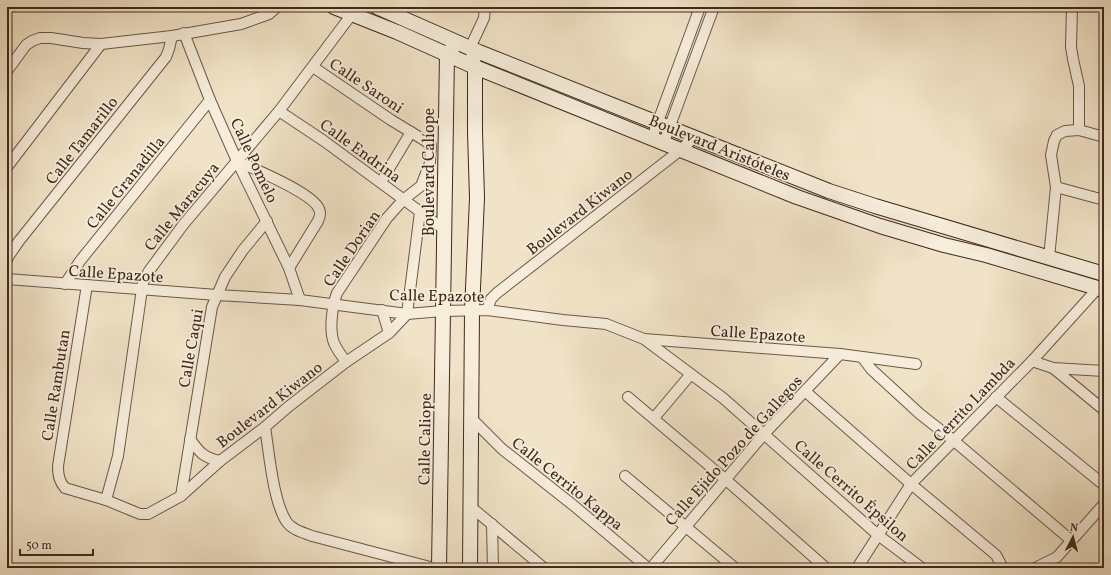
<svg xmlns="http://www.w3.org/2000/svg" width="1111" height="575" viewBox="0 0 1111 575" font-family="Vollkorn,serif">
  <style>
    .lines { fill: none; stroke-linecap: round; stroke-linejoin: round }
    .street-casing { stroke: #6c5847; stroke-width: 12 }
    .secondary-casing { stroke: #40291c; stroke-width: 16 }
    .street { stroke: #f6eddb; stroke-width: 10 }
    .secondary { stroke: #f6eddb; stroke-width: 14 }
    .labels { text-anchor: middle; stroke-width: 3.5; stroke-linejoin: round; paint-order: stroke }
    .street-label { font-size: 16px; fill: #40291c; stroke: #f6eddb }
  </style>
  <rect width="100%" height="100%" fill="#f1e3c7"/>
  <filter id="stains"><feTurbulence type="fractalNoise" baseFrequency=".005" numOctaves="4"/><feColorMatrix values="0 0 0 0 .2 0 0 0 0 .09 0 0 0 0 .02 0 0 0 .5 -.17"/></filter>
  <radialGradient id="worn" r=".72"><stop offset=".6" stop-color="#630" stop-opacity="0"/><stop offset="1" stop-color="#630" stop-opacity=".3"/></radialGradient>
  <g class="lines">
    <g class="street-casing">
      <g id="street">
        <path d="M1072,7l-1,40 2,12 6,27v44"/>
        <path d="M184,33l26,67 27,61 52,107 11,32"/>
        <path d="M470,48l14,-30 1,-11"/>
        <path d="M313,67l78,53 33,20 7,5 -1,18 -9,23 -17,13 -17,19 -50,75c-5,13 -8,37 -3,50 3,7 8,13 12,19"/>
        <path d="M7,71l19,-26 6,-4 8,-3h11l32,5 18,1 71,-8 69,-12 28,-10 8,-7"/>
        <path d="M279,111l45,30 121,89"/>
        <path d="M652,138l48,-131"/>
        <path d="M664,142l50,-135"/>
        <path d="M237,161c17,8 76,32 82,48 2,4 1,8 -1,12l-29,47"/>
        <path d="M7,167l94,-123"/>
        <path d="M381,182l30,-50"/>
        <path d="M1056,187l48,13"/>
        <path d="M1049,258l7,-71 -5,-32 3,-14 3,-6 8,-4 14,-1 25,7"/>
        <path d="M7,260l1,-3 11,-16 147,-184 3,-8 3,-13"/>
        <path d="M7,279l210,16 83,5 107,14 36,-3 44,-1 76,10 43,4 38,15 196,15 76,10"/>
        <path d="M65,284l15,-23 130,-161"/>
        <path d="M87,285l-29,181c0,9 1,15 7,22l41,12 34,14h8l33,-18 39,-35 45,-34 23,-20 58,-45 43,-29 18,-19 13,-102"/>
        <path d="M382,310l7,23"/>
        <path d="M487,310l4,-11 6,-6 181,-141 16,-14"/>
        <path d="M644,339l79,59 155,137 44,33"/>
        <path d="M862,357l9,12 49,45 33,26 119,101"/>
        <path d="M1032,361l21,7 51,3"/>
        <path d="M1053,368l51,42"/>
        <path d="M806,392l105,92 85,71 7,13"/>
        <path d="M628,397l97,82 101,89"/>
        <path d="M996,397l108,88"/>
        <path d="M654,418l37,-44"/>
        <path d="M472,419l30,30 71,56 75,63"/>
        <path d="M265,427c4,25 8,73 21,94 6,9 16,11 26,15l122,32"/>
        <path d="M190,439c9,13 14,19 30,22"/>
        <path d="M625,476l110,92"/>
        <path d="M181,496l31,-189 13,-30 18,-27 24,-29"/>
        <path d="M106,500l12,-44 25,-174 6,-11 34,-46 96,-114 73,-97"/>
        <path d="M471,507l73,61"/>
        <path d="M492,524l1,44"/>
        <path d="M651,568l113,-134 76,-80"/>
        <path d="M857,568l54,-84 121,-123 66,-73"/>
        <path d="M1035,568l22,-11 47,-53"/>
      </g>
    </g>
    <g class="secondary-casing">
      <g id="secondary">
        <path d="M334,7l63,25 78,35 322,130 83,29 64,19 42,10 118,35"/>
        <path d="M377,7l102,45 350,139 46,15 229,68"/>
        <path d="M439,568l8,-514 5,-5"/>
        <path d="M470,568l2,-257 5,-113 -2,-66v-65l-3,-8"/>
      </g>
    </g>
    <use href="#street" class="street"/>
    <use href="#secondary" class="secondary"/>
  </g>
  <g class="labels">
    <g class="street-label">
      <text transform="translate(367 85) rotate(34)" y="6">Calle Saroni</text>
      <text transform="translate(81 140) rotate(-52)" y="6">Calle Tamarillo</text>
      <text transform="translate(720 147) rotate(22)" y="6">Boulevard Aristóteles</text>
      <text transform="translate(361 150) rotate(36)" y="6">Calle Endrina</text>
      <text transform="translate(255 160) rotate(65)" y="6">Calle Pomelo</text>
      <text transform="translate(428 172) rotate(-90)" y="6">Boulevard Calíope</text>
      <text transform="translate(125 182) rotate(-51)" y="6">Calle Granadilla</text>
      <text transform="translate(181 206) rotate(-51)" y="6">Calle Maracuya</text>
      <text transform="translate(579 211) rotate(-38)" y="6">Boulevard Kiwano</text>
      <text transform="translate(351 248) rotate(-56)" y="6">Calle Dorian</text>
      <text transform="translate(116 273) rotate(4)" y="6">Calle Epazote</text>
      <text transform="translate(437 295) rotate(1)" y="6">Calle Epazote</text>
      <text transform="translate(758 333) rotate(4)" y="6">Calle Epazote</text>
      <text transform="translate(190 348) rotate(-80)" y="6">Calle Caqui</text>
      <text transform="translate(55 385) rotate(-81)" y="6">Calle Rambutan</text>
      <text transform="translate(269 404) rotate(-38)" y="6">Boulevard Kiwano</text>
      <text transform="translate(960 413) rotate(-46)" y="6">Calle Cerrito Lambda</text>
      <text transform="translate(424 439) rotate(-89)" y="6">Calle Caliope</text>
      <text transform="translate(733 450) rotate(-48)" y="6">Calle Ejido Pozo de Gallegos</text>
      <text transform="translate(568 483) rotate(39)" y="6">Calle Cerrito Kappa</text>
      <text transform="translate(852 490) rotate(41)" y="6">Calle Cerrito Épsilon</text>
    </g>
  </g>
  <rect width="1111" height="575" fill="none" stroke="#f1e3c7" stroke-width="24"/>
  <rect x="8" y="8" width="1095" height="559" fill="none" stroke="#40291c" stroke-width="2"/>
  <rect x="12" y="12" width="1087" height="551" fill="none" stroke="#40291c"/>
  <g transform="translate(1073 537) rotate(6)" stroke="#f6eddb" stroke-width="3" paint-order="stroke">
  <path d="M0-3L7 15L0 10L-7 15Z" fill="#40291c"/>
  <text y="-6" font-size="11" font-weight="bold" text-anchor="middle" fill="#40291c">N</text>
  </g>
  <path d="M20 549v6h73v-6" fill="none" stroke="#40291c" stroke-width="2"/>
  <text x="26" y="549" font-size="12" fill="#40291c" stroke="#f6eddb" stroke-width="3" paint-order="stroke">50 m</text>
  <rect width="100%" height="100%" filter="url(#stains)"/>
  <rect width="100%" height="100%" fill="url(#worn)"/>
</svg>
